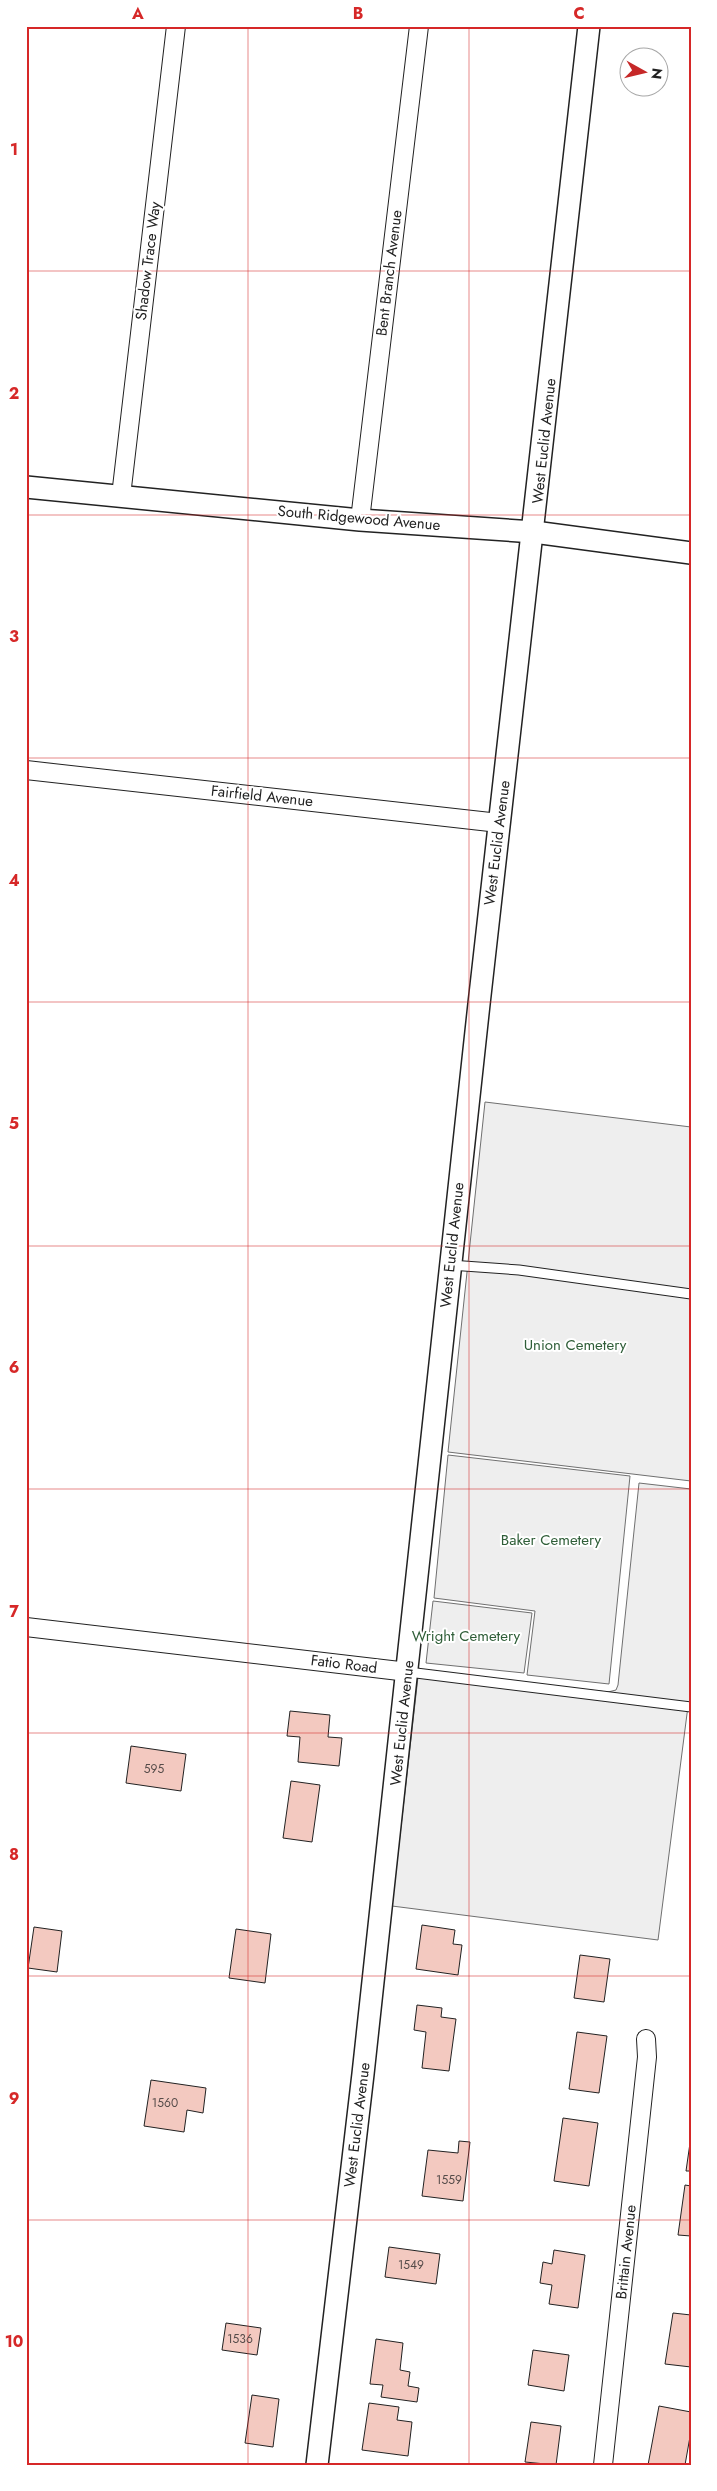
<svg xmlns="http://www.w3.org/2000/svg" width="717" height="2491" viewBox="0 0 717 2491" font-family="Jost,sans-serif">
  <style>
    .green { fill: #eee; stroke: #6f6f6f }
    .building { fill: #f3c9c0; stroke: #222 }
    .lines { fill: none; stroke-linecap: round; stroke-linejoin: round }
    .service-casing { stroke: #222; stroke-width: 11 }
    .minor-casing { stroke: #222; stroke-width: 20 }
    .tertiary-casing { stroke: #222; stroke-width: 24 }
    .service { stroke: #fff; stroke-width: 9 }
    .minor { stroke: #fff; stroke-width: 18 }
    .tertiary { stroke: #fff; stroke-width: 21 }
    .grid { fill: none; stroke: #d62828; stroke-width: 1; stroke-opacity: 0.55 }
    .labels { text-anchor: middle; stroke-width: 4; stroke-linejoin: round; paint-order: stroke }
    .number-label { font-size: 12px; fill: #564c4a }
    .street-label { font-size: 15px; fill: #222; stroke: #fff }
    .park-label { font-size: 15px; fill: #2f5e38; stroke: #fff }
    .neatline { fill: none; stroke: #d62828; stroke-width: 2 }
    .grid-label { font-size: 16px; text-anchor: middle; font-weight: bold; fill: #d62828 }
  </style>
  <rect width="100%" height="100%" fill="#fff"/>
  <g class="green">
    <path d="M485,1102l206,25v354l-243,-29z"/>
    <path d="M448,1455l182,21 -21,208 -82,-9 8,-64 -101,-13z"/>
    <path d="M639,1483l52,6v217h-3l-30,234 -266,-34 27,-238 6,4 183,20 8,-2 2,-5z"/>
    <path d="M433,1601l99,12 -8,60 -98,-10z"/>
  </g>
  <g class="building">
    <path d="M290,1711l40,4 -2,22 14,1 -3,28 -41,-4 2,-25 -13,-1z"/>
    <path d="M131,1746l55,8 -5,37 -55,-8z"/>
    <path d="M291,1781l29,4 -8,57 -29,-4z"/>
    <path d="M422,1925l33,5 -2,14 9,1 -4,30 -42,-6z"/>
    <path d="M34,1927l28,4 -5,41 -29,-4z"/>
    <path d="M236,1929l35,5 -6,49 -36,-5z"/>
    <path d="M580,1955l30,4 -6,43 -30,-4z"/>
    <path d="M417,2005l25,3 -1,9 15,2 -7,52 -27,-3 4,-36 -12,-2z"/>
    <path d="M577,2032l30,4 -8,57 -30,-4z"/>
    <path d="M151,2080l55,8 -3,25 -16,-3 -3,22 -40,-6z"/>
    <path d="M563,2118l35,5 -9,63 -35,-5z"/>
    <path d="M691,2136v35h-5z"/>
    <path d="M459,2141l11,1 -7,59 -41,-5 6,-46 30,3z"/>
    <path d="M685,2185l6,1v50l-13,-1z"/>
    <path d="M389,2247l51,7 -4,30 -51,-7z"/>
    <path d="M554,2250l31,5 -7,53 -29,-4 3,-19 -12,-2 3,-21 9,2z"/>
    <path d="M673,2313l18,2v52l-26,-3z"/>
    <path d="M226,2323l35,5 -4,27 -35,-5z"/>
    <path d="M376,2339l27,4 -3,27 10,2 -2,14 11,2 -2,14 -36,-5 2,-12 -13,-1z"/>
    <path d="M533,2350l36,5 -5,36 -36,-6z"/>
    <path d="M252,2395l27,4 -6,48 -28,-4z"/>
    <path d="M369,2403l30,4 -2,13 15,2 -4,34 -46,-6z"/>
    <path d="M659,2406l32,6v19l-6,34h-37z"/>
    <path d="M531,2422l30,4 -5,39 -31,-3z"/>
  </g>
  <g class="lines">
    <g class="service-casing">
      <g id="service">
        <path d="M450,1265l69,5 172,24"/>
        <path d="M408,1672l283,35"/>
      </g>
    </g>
    <g class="minor-casing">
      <g id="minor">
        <path d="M121,496l55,-470"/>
        <path d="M360,520l59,-494"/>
        <path d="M26,770l473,53"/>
        <path d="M26,1627l382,45"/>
        <path d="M603,2465l44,-408 -1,-18"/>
      </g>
    </g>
    <g class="tertiary-casing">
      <g id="tertiary">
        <path d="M26,487l334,33 174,12 157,21"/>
        <path d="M317,2465l46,-391 116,-1070 110,-978"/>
      </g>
    </g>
    <use href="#service" class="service"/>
    <use href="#minor" class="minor"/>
    <use href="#tertiary" class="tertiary"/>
  </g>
  <path class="grid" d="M248,26v2439M469,26v2439M26,271h665M26,515h665M26,758h665M26,1002h665M26,1246h665M26,1489h665M26,1733h665M26,1976h665M26,2220h665"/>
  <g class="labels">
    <g class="number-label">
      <text x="154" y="1773">595</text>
      <text x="165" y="2107">1560</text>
      <text x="449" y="2184">1559</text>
      <text x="411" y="2269">1549</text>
      <text x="240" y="2343">1536</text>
    </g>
    <g class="street-label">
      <text transform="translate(148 261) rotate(-83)" y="5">Shadow Trace Way</text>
      <text transform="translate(389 273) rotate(-83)" y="5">Bent Branch Avenue</text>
      <text transform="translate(544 441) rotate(-84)" y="5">West Euclid Avenue</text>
      <text transform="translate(359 518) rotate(5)" y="5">South Ridgewood Avenue</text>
      <text transform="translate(262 796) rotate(6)" y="5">Fairfield Avenue</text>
      <text transform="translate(497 843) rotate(-83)" y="5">West Euclid Avenue</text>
      <text transform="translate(452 1245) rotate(-84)" y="5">West Euclid Avenue</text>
      <text transform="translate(344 1664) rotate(7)" y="5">Fatio Road</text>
      <text transform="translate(402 1723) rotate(-84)" y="5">West Euclid Avenue</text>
      <text transform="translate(357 2125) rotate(-83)" y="5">West Euclid Avenue</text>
      <text transform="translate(626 2252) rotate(-84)" y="5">Brittain Avenue</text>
    </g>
    <g class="park-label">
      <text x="575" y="1350">Union Cemetery</text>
      <text x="551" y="1545">Baker Cemetery</text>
      <text x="466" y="1641">Wright Cemetery</text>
    </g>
  </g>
  <rect width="717" height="2491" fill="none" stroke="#ffffff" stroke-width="55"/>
  <g transform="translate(644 72) rotate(98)"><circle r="24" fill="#ffffff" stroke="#a7a7a7"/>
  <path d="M0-4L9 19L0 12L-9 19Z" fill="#c62828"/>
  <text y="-8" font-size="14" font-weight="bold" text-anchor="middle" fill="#222222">N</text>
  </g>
  <rect x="28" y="28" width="662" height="2436" class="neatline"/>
  <g class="grid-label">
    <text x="138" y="19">A</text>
    <text x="358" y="19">B</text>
    <text x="579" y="19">C</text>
    <text x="14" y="155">1</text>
    <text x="14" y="399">2</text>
    <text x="14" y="642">3</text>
    <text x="14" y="886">4</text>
    <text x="14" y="1129">5</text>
    <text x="14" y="1373">6</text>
    <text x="14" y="1617">7</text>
    <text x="14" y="1860">8</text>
    <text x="14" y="2104">9</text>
    <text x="14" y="2347">10</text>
  </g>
</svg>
